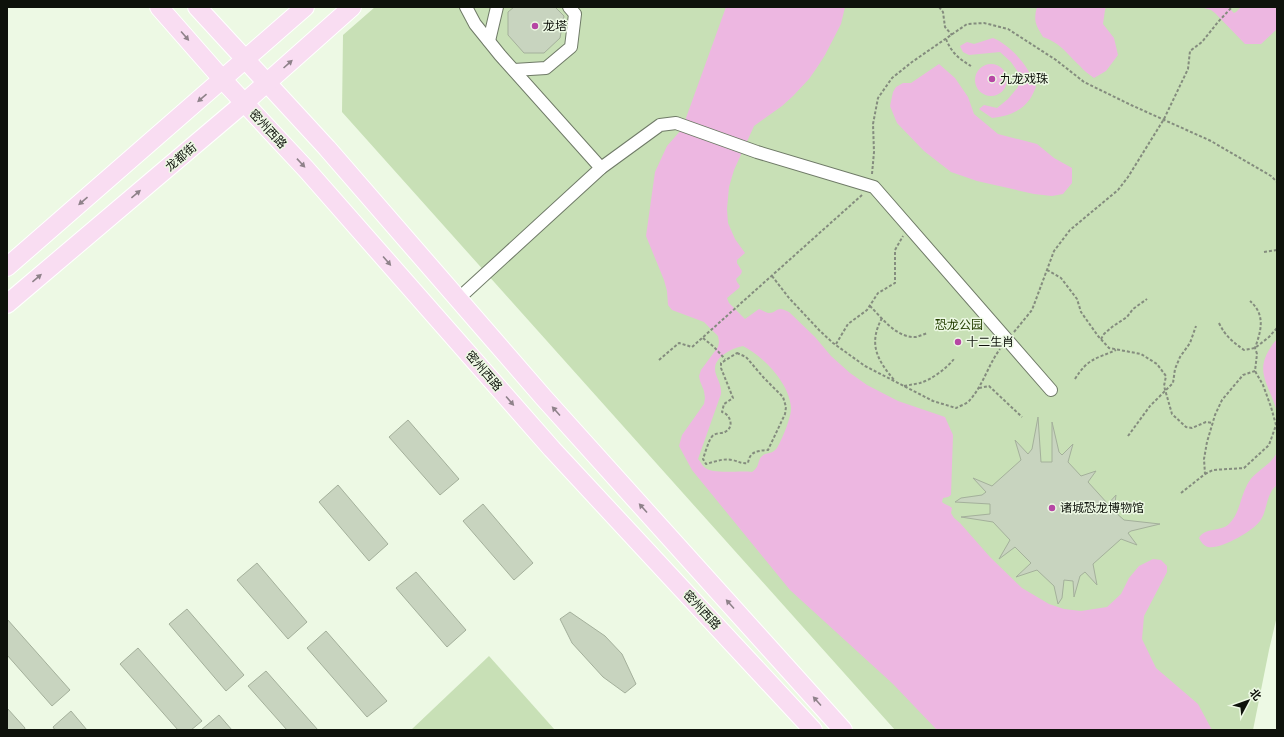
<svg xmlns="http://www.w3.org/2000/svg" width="1284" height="737" viewBox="0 0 1284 737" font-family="'Fira Sans Condensed','Noto Sans SC',sans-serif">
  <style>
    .green { fill: #c8e0b6 }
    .water { fill: #edb7e1; fill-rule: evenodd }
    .building { fill: #c8d4bf; stroke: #a4b09b }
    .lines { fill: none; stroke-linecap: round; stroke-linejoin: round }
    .street-casing { stroke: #6f7a67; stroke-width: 14 }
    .primary-casing { stroke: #fff; stroke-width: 20 }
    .path { stroke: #848c7e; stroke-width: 2; stroke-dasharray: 3 2; stroke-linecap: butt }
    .street { stroke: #fff; stroke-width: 12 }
    .primary { stroke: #f9ddf2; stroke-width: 18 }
    .oneway { fill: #8f828a }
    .poi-dot { fill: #b647a4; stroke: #edf9e4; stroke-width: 1.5 }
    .labels { text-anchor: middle; stroke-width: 3; stroke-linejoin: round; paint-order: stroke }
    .poi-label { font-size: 12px; fill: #0e120b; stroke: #edf9e4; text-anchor: start }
    .street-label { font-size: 12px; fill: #0e120b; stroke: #edf9e4 }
    .park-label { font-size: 12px; fill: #244002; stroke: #edf9e4 }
  </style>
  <rect width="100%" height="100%" fill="#edf9e4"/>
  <g class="green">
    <path d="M375,7h902v609l-8,34 -16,80h-358l-553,-618 1,-77z"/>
    <path d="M489,656l66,74h-144z"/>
  </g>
  <g class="water">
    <path d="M726,7h119l-4,17 -16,31 -7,11 -9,13 -16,17 -11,10 -28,20 -20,44 -5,17 -2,22 1,14 7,16 10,14 -8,7v3l5,8 -1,3 -5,5 1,3 3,4 -1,2 -12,10 2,5 16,16 14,-10c3,1 7,4 10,4 10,-1 7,-8 20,-1l26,25 16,19 19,17 17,12 31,16 47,16 8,18 -2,60 -3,2 -5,1 -1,4c3,3 7,3 10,6l-1,5 3,5 6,5 30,34 32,31 27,16 15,5 17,2 26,-4 14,-13 8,-16 10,-12 14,-7 8,1 6,6v6l-23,44 -2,23 14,29 42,36 14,26h-275l-44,-46 -103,-94 -98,-120 -13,-24 3,-11 22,-31 1,-6 -1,-7 -4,-10 -1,-5 2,-6 17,-23 1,-5 -1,-6 -14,-14 -32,-12 -4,-5 -1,-14 -3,-11 -18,-44 9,-64 12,-26 15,-17zM743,346c21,11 46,37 48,61 1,9 -9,33 -14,41 -5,7 -12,4 -16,9 -4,6 -1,9 -9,15 -12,-2 -40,3 -48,-5 -2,-2 -4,-6 -6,-8l23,-65c1,-11 -6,-17 -6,-25 0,-13 18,-21 28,-23z"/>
    <path d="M1037,7h69l-1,3 -2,14 11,14 4,17 -12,16 -12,7c-5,-4 -10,-7 -14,-12 -13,-12 -19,-23 -37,-29 -7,-12 -10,-16 -6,-30z"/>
    <path d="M1201,7h27l6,6 2,-1 5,-5h36v22l-16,15h-16l-30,-31 -4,-3z"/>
    <path d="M993,38c19,8 37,30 43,49 -2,4 -4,9 -6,12 -9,13 -23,17 -38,19l-13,-9 5,-4 13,3 11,-9 10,-12 2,-12 -9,-13 -11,-10 -31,3 -6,-3 -3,-6 7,-4 7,2z"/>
    <circle cx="991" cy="80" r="16"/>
    <path d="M939,64l16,14 13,19 6,17 24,20 39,10 17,14 18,10v15l-9,11 -11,2 -18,-2 -57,-13 -26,-9 -27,-21 -27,-28 -7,-17 3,-14 3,-5 7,-4h8z"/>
    <path d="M1277,339v73c-9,-32 -26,-42 0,-73z"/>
    <path d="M1277,453v32c-2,2 -5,4 -6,7 -5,9 -5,21 -11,29 -7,10 -40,29 -52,26 -4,-1 -7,-5 -9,-9 6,-11 22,-6 30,-14 11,-11 11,-26 18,-39 5,-10 14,-15 22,-22 3,-3 6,-7 8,-10z"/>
  </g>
  <g class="building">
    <path d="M514,7h41l9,9 -4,22 -16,15h-20l-16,-18v-23z"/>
    <path d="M1038,417l3,45h11v-40l7,30 3,3 11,-11 -5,18 13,14 15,-5 -8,11 20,22 8,-9 -2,16 10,9 36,4 -29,7 -3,2 9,12 -16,-6 -28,25 4,21 -12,-13 -5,4 -6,21 -1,-16 -9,-1 -2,18 -4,6 -4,-18 -17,-16 -21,7 15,-14 -16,-16 -16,12 11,-19 -17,-18 -32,-5 29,-3v-10l-35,-2 6,-4 21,-3 4,-3 -13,-14 19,8 29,-26 -6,-20 13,14 4,-5z"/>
    <path d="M408,420l51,59 -19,16 -51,-58z"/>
    <path d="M338,485l50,59 -19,17 -50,-59z"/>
    <path d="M483,504l50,59 -19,17 -51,-59z"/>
    <path d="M257,563l50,59 -19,17 -51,-59z"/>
    <path d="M416,572l50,58 -19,17 -51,-59z"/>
    <path d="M187,609l57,66 -18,16 -57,-67z"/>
    <path d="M570,612l35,24 17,18 14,30 -11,9 -22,-16 -31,-34 -12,-24z"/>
    <path d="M7,619l63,71 -18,16 -45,-51z"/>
    <path d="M326,631l61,70 -20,16 -60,-69z"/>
    <path d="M138,648l64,73 -11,9h-13l-58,-66z"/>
    <path d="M266,671l52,59h-31l-39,-44z"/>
    <path d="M7,708l18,20 -1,2h-17z"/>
    <path d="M71,711l16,19h-32l-2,-3z"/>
    <path d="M219,715l13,15h-31z"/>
  </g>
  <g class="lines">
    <g class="street-casing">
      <g id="street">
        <path d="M466,7l9,17 25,31 101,113"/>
        <path d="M489,41l8,-34"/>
        <path d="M514,70l32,-2 25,-21 4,-33 -6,-7"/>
        <path d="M458,299l143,-131 59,-43 16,-2 81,29 117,35 177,203"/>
      </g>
    </g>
    <g class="primary-casing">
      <g id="primary">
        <path d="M159,7l64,73 83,89 246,280 261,281"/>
        <path d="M197,7l130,141 217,250 299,332"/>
        <path d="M7,267l298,-260"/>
        <path d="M7,304l237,-201 108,-96"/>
      </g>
    </g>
    <g class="path">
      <path d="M939,7l4,5 2,15 7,8"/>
      <path d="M946,39c5,13 13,20 25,27"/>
      <path d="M872,174l2,-22 -1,-28 5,-26 14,-20 20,-16 55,-38 17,-1 24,6 48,31 28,22 47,23 80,36 60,35 6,6"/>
      <path d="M1264,252l13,-2"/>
      <path d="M1047,270l14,8 16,21 4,13 17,24 11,12 32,6 16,10 9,12 -2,10 8,28 14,13 6,1 14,-6 7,1"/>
      <path d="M772,276l17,22 31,33 13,12 32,23 68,35 23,7c4,-2 10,-4 13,-7 14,-15 19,-36 31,-52"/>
      <path d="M870,306c12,12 26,32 46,31 4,-1 8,-3 12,-4"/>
      <path d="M882,318c-14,26 -5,42 13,63"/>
      <path d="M1219,323c6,13 14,19 25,27l11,-2 14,-11 8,-9"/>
      <path d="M1014,332l18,-22 22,-59 16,-21 48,-40 10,-13 36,-58 24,-50 2,-18 12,-9 16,-20 14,-15"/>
      <path d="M703,338l11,9 11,12"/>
      <path d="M1101,339l3,-5 8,-7 15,-10 6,-8 14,-10"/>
      <path d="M836,344l12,-20 19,-14 11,-17 17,-10v-33l8,-14"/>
      <path d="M737,353l9,4 18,21 19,19 3,10 -1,7 -17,36c-11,1 -18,1 -20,13 -7,1 -10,-2 -16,-3 -9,-2 -18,2 -26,4l-3,-5c1,-3 6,-19 8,-21 3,-6 10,-4 14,-6 10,-5 5,-18 -3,-20l2,-8 9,-6 -12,-30v-5z"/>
      <path d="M659,360l20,-17 13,4 170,-152"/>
      <path d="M1075,379c13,-21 21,-20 41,-29"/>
      <path d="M904,386c6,-1 11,-2 16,-3 11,-3 27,-15 34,-24"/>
      <path d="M979,388l10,-2 33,31"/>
      <path d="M1128,436l22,-30 23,-23 2,-14 5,-12 10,-14 6,-17"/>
      <path d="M1205,474l8,-4 31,-2 25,-23 7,-20 -5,-18 -8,-22 -8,-14"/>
      <path d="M1181,493l24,-19 -1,-15 3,-17 8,-27 7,-15 21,-25 12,-4 2,-17 -2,-6c6,-17 11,-33 -5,-47"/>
    </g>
    <use href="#street" class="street"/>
    <use href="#primary" class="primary"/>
  </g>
  <defs><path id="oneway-solid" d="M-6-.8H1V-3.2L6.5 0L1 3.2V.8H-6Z"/></defs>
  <g class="oneway">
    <use href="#oneway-solid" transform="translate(185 36) rotate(49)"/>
    <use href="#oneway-solid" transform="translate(288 64) rotate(-42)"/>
    <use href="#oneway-solid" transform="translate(202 98) rotate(139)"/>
    <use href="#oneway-solid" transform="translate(301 163) rotate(47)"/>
    <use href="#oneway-solid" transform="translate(136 194) rotate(-40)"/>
    <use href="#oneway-solid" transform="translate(83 201) rotate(139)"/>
    <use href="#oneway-solid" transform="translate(387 261) rotate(49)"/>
    <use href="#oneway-solid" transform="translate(37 278) rotate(-40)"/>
    <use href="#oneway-solid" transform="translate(510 401) rotate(49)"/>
    <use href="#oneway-solid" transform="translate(556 411) rotate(-132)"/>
    <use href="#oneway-solid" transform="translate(643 508) rotate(-132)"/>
    <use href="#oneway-solid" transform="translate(730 604) rotate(-132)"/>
    <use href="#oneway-solid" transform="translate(817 701) rotate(-132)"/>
  </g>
  <g class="poi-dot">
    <circle cx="535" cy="26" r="4"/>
    <circle cx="992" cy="79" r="4"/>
    <circle cx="958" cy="342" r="4"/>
    <circle cx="1052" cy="508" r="4"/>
  </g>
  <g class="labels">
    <g class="poi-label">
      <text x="543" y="30">龙塔</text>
      <text x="1000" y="83">九龙戏珠</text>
      <text x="966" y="346">十二生肖</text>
      <text x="1060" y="512">诸城恐龙博物馆</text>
    </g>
    <g class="street-label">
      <text transform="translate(268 129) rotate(47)" y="4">密州西路</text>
      <text transform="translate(181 157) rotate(-40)" y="4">龙都街</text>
      <text transform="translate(484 371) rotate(49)" y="4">密州西路</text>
      <text transform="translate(702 610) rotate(47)" y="4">密州西路</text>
    </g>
    <g class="park-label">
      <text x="959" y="329">恐龙公园</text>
    </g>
  </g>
  <rect width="1284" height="737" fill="none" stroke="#0e120b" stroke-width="16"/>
  <g transform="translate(1248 701) rotate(49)" stroke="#edf9e4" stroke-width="3" paint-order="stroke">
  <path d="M0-3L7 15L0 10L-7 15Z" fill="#0e120b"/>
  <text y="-6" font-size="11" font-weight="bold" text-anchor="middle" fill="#0e120b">北</text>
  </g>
</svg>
